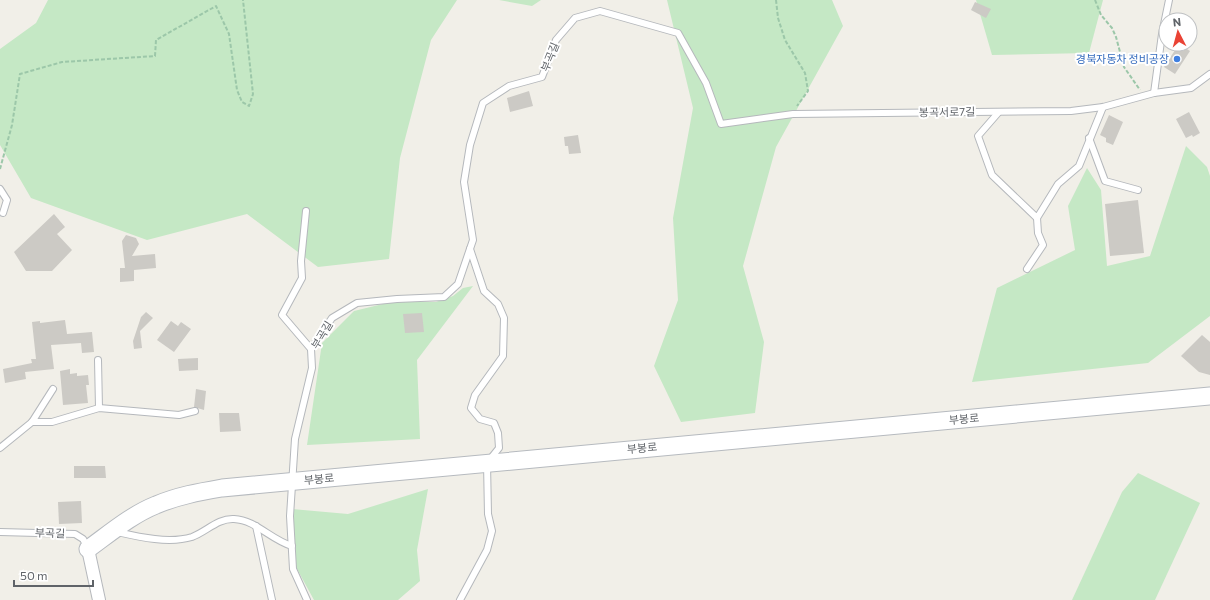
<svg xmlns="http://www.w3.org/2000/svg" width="1210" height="600" viewBox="0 0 1210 600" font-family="Commissioner,'Noto Sans KR',sans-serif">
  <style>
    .green { fill: #c5e8c5 }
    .building { fill: #cccac5 }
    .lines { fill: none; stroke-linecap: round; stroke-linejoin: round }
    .lane-casing { stroke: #b5b8bc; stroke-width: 8 }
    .street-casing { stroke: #b5b8bc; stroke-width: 14 }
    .secondary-casing { stroke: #b6babf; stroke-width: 19 }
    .path { stroke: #9cc7a9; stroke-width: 2; stroke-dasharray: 4 2; stroke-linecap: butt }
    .lane { stroke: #fff; stroke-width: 6 }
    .street { stroke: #fff; stroke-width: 12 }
    .secondary { stroke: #fff; stroke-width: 17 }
    .shop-dot { fill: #3f7fe0; stroke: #fff; stroke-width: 1.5 }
    .labels { text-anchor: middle; stroke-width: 4; stroke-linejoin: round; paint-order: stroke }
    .street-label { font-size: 11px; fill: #5f6368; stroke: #fff }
    .shop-label { font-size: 11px; fill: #366cbe; stroke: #fff; text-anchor: end }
  </style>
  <rect width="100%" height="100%" fill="#f1efe8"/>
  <g class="green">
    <path d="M48,0h409l-26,40 -31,118 -11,101 -71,8 -71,-53 -100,26 -116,-42 -31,-53v-96l36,-26z"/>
    <path d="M499,0h42l-9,6z"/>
    <path d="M667,0h165l11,26 -67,121 -33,119 21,76 -9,71 -74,9 -27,-56 24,-66 -5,-82 20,-110z"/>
    <path d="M976,0h127l-14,53 -97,2z"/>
    <path d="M1186,146l21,21 3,9v140l-62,47 -176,19 25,-94 78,-38 -7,-44 19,-38 14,22 6,76 43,-10z"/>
    <path d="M473,286l-56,74 3,79 -113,6 15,-102 32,-32 37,-9h45l17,-6 10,-8z"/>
    <path d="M1138,473l62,30 -45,97h-83l50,-108z"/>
    <path d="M428,489l-11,61 3,31 -22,19h-84l-18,-33 -4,-58 56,5z"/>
  </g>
  <g class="building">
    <path d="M975,2l16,7 -5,9 -15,-8z"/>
    <path d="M1179,44l11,7 -15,23 -11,-7z"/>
    <path d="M529,91l4,15 -23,6 -3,-14z"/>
    <path d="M1189,112l11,21 -7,4 -1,-2 -6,3 -10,-19z"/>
    <path d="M1109,115l14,7 -10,23 -7,-3v-4l-6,-3z"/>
    <path d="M578,135l3,18 -12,1 -1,-8h-3l-1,-9z"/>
    <path d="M1138,200l6,53 -34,3 -5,-52z"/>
    <path d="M54,214l11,13 -8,7 15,16 -20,21h-26l-12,-19z"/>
    <path d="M126,235l10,3 3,6 -7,12 23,-2 1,14 -22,2v11l-14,1v-14h5l-3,-27z"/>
    <path d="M146,312l7,6 -13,13 2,17 -8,1 -1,-8 8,-24z"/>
    <path d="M422,313l2,19 -19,1 -2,-19z"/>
    <path d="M65,320l2,14 25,-2 2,20 -12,1 -1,-10 -30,2 3,24 -29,3 1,7 -21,4 -2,-14 29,-6 -1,-4h5l-4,-37 8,-1v2z"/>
    <path d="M171,321l7,5 3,-4 10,7 -17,23 -17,-12z"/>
    <path d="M1202,335l8,7v33l-11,-3 -18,-16z"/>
    <path d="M198,358v12l-19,1 -1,-12z"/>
    <path d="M70,369v5l7,-1v3l11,-1 1,10h-3l2,18 -25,2 -3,-34z"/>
    <path d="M196,389l10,2 -2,19 -10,-3z"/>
    <path d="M219,413h20l2,18 -21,1z"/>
    <path d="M74,466h31l1,12h-32z"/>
    <path d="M81,501l1,22 -23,1 -1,-22z"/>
  </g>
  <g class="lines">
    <g class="lane-casing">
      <g id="lane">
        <path d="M1154,93l8,-59 7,-34"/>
        <path d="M998,113l-20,23 14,39 45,43 21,-34 21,-18 24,-59"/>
        <path d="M1089,138l16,43 33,9"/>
        <path d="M0,189l7,11 -4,13"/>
        <path d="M306,211l-5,50 1,17 -20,37 29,34"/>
        <path d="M1027,269l16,-24 -5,-12 -1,-15"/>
        <path d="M98,360l1,48"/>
        <path d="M32,422h20l47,-14 80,7 16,-4"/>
        <path d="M0,448l32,-26 21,-33"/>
        <path d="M256,526l16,74"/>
        <path d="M0,532l75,2 8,5 5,9"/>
        <path d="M117,532c22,5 52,12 75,5 14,-5 26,-19 42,-18 22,1 37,21 58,27"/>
        <path d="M307,600l-14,-31 -3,-53 5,-77 17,-71 -1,-19 21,-31 25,-15 40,-4 47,-2 14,-13 15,-44 -9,-58 6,-37 13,-42 26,-17 33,-9 14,-37 19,-22 25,-7 78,22 28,50 15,41 72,-10 278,-3 32,-4 51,-14 37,-5 19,-14"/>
        <path d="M460,600l27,-50 5,-19 -4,-17 -1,-51 12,-15 -1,-15 -4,-10 -14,-4 -9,-11 4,-13 28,-39 1,-38 -6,-14 -14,-13 -14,-42"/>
      </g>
    </g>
    <g class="street-casing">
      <path id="street" d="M88,549l11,51"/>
    </g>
    <g class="secondary-casing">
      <path id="secondary" d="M88,549c21,-15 43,-34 68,-44 21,-9 43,-13 66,-17l988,-92"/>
    </g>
    <g class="path">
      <path d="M776,0l2,18 7,22 20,33 3,18 -11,15"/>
      <path d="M1095,0l6,15 11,13 4,9 8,30 16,23"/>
      <path d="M0,169l12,-44 8,-51 42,-12 93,-6 1,-16 60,-34 13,28 8,56 5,12 7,4 4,-12 -10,-94"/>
    </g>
    <use href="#lane" class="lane"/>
    <use href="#street" class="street"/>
    <use href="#secondary" class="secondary"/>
  </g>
  <circle class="shop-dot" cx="1177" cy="59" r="4"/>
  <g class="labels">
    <g class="street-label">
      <text transform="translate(550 57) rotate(-68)" y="4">부곡길</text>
      <text transform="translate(947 112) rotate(-1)" y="4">봉곡서로7길</text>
      <text transform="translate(322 335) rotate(-59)" y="4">부곡길</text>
      <text transform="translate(964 419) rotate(-5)" y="4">부봉로</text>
      <text transform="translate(642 448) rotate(-5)" y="4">부봉로</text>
      <text transform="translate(319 479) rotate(-5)" y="4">부봉로</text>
      <text transform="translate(50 533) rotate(2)" y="4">부곡길</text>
    </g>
    <g class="shop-label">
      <text x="1169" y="63">경북자동차 정비공장</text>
    </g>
  </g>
  <g transform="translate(1178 32) rotate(354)"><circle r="19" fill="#ffffff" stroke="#bfc1c3"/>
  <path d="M0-3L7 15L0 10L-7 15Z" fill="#ea4335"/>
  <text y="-6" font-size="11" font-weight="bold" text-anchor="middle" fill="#5f6368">N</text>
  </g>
  <path d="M14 580v6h79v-6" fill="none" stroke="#5f6368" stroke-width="2"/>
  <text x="20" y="580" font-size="12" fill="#5f6368" stroke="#ffffff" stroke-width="3" paint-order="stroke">50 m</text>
</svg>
